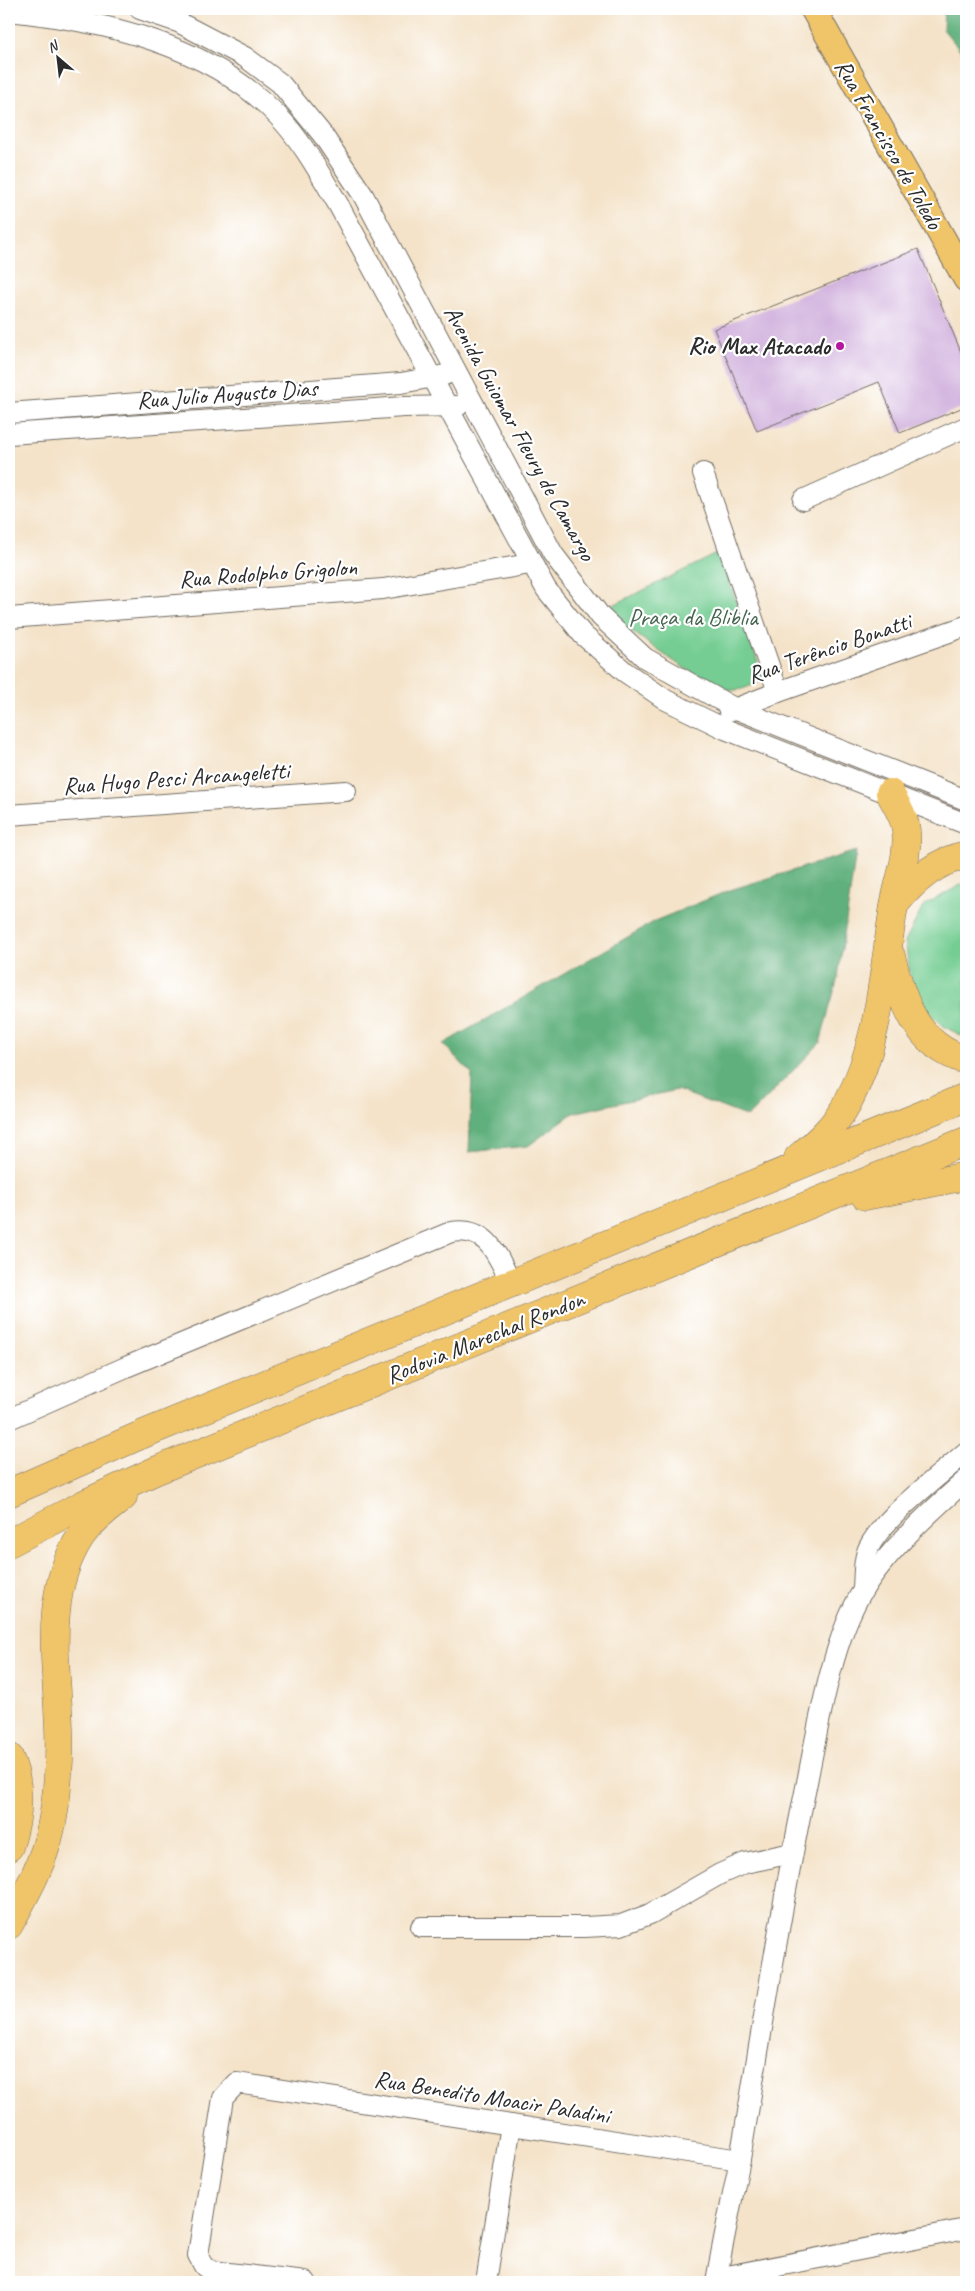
<svg xmlns="http://www.w3.org/2000/svg" width="975" height="2291" viewBox="0 0 975 2291" font-family="Caveat,sans-serif">
  <style>
    .green { fill: #75cd93; stroke: #507c5f }
    .forest { fill: #60b07d; stroke: #466e54 }
    .building { fill: #cfaddc }
    .lines { fill: none; stroke-linecap: round; stroke-linejoin: round }
    .minor-casing { stroke: #716b62; stroke-width: 22 }
    .major-casing { stroke: #716b62; stroke-width: 27 }
    .highway-casing { stroke: #716b62; stroke-width: 29 }
    .minor { stroke: #fff; stroke-width: 20 }
    .major { stroke: #f0c469; stroke-width: 25 }
    .highway { stroke: #f0c469; stroke-width: 28 }
    .poi-dot { fill: #b5179e; stroke: #fff; stroke-width: 2 }
    .labels { text-anchor: middle; stroke-width: 4.5; stroke-linejoin: round; paint-order: stroke }
    .street-label { font-size: 24px; fill: #2b2b2b; stroke: #fff }
    .poi-label { font-size: 24px; font-weight: bold; fill: #2b2b2b; stroke: #fff; text-anchor: end }
    .park-label { font-size: 24px; fill: #45644f; stroke: #fff }
  </style>
  <rect width="100%" height="100%" fill="#fff"/>
  <filter id="ink" filterUnits="userSpaceOnUse"><feTurbulence type="fractalNoise" baseFrequency=".02" numOctaves="2"/><feDisplacementMap in="SourceGraphic" scale="10" xChannelSelector="R" yChannelSelector="G"/><feConvolveMatrix kernelMatrix="1 2 1 2 8 2 1 2 1" color-interpolation-filters="sRGB"/></filter>
  <filter id="wash" filterUnits="userSpaceOnUse"><feTurbulence type="fractalNoise" baseFrequency=".0096" numOctaves="4" result="noise"/><feDisplacementMap in="SourceGraphic" scale="20" xChannelSelector="R" yChannelSelector="G"/><feGaussianBlur stdDeviation="1.12" result="paint"/><feColorMatrix in="noise" values="0 0 0 0 0 0 0 0 0 0 0 0 0 0 0 0 0 1.4 0 .05"/><feComposite in="paint" operator="in"/></filter>
  <g filter="url(#wash)">
    <rect width="100%" height="100%" fill="#f4e3c9"/>
    <g class="green">
      <path d="M719,553l45,126c-10,5 -21,12 -33,11 -27,-3 -104,-61 -126,-81z"/>
      <path d="M966,882v156l-21,-11 -23,-20 -12,-32 -5,-34 19,-36z"/>
    </g>
    <g class="forest">
      <path d="M944,9h22v48l-23,-28z"/>
      <path d="M856,851l-18,126 -18,66 -72,74 -71,-27 -104,23 -45,33 -59,6 3,-78 -29,-30 214,-124 73,-30z"/>
    </g>
    <g id="blocks">
      <path class="building" d="M918,249l48,115v42l-66,27 -21,-51 -122,49 -43,-102z"/>
    </g>
  </g>
  <g filter="url(#ink)">
    <use href="#blocks" fill-opacity="0" stroke="#716b62" stroke-width="1"/>
    <g class="lines">
      <g class="minor-casing">
        <g id="minor">
          <path d="M140,9l38,13 67,35 35,26 42,51 41,61 190,359 48,63 44,41 89,50 232,92"/>
          <path d="M9,11c95,10 200,33 269,105 25,26 42,58 60,88l208,385 37,46 42,37 41,28 59,29 241,95"/>
          <path d="M9,413l392,-30 44,-8"/>
          <path d="M9,434l395,-27 54,-1"/>
          <path d="M703,473l75,219"/>
          <path d="M803,500l163,-73"/>
          <path d="M9,618l374,-29 147,-25"/>
          <path d="M729,711l49,-19 188,-66"/>
          <path d="M9,815l337,-24"/>
          <path d="M9,1419l117,-52 325,-135c37,-6 46,23 60,51"/>
          <path d="M863,1589c1,-13 0,-30 6,-42 16,-31 70,-71 97,-95"/>
          <path d="M421,1927h164l36,-2 29,-11 70,-40 25,-11 47,-10"/>
          <path d="M717,2278l249,-49"/>
          <path d="M306,2282l-95,-11 -7,-5 -6,-11 25,-157 14,-15 503,77"/>
          <path d="M486,2282l25,-157"/>
          <path d="M716,2282c7,-41 16,-82 24,-123 21,-121 39,-242 64,-362 13,-62 26,-154 59,-207 24,-39 69,-80 103,-110"/>
        </g>
      </g>
      <g class="major-casing">
        <path id="major" d="M813,9l153,270"/>
      </g>
      <g class="highway-casing">
        <g id="highway">
          <path d="M895,904c18,-23 42,-43 71,-49"/>
          <path d="M891,956c11,44 25,90 75,104"/>
          <path d="M798,1158c20,-17 38,-33 50,-56 32,-60 35,-131 46,-196 4,-24 15,-50 12,-75 -1,-14 -10,-26 -16,-38"/>
          <path d="M865,1196l101,-20"/>
          <path d="M9,1493l132,-58 825,-338"/>
          <path d="M9,1543l75,-39 71,-33 811,-330"/>
          <path d="M9,1757c13,29 10,60 0,90"/>
          <path d="M9,1925c14,-26 30,-54 38,-82 6,-19 10,-48 11,-68 8,-80 -24,-167 23,-239 11,-16 27,-27 42,-39"/>
        </g>
      </g>
      <use href="#minor" class="minor"/>
      <use href="#major" class="major"/>
      <use href="#highway" class="highway"/>
    </g>
  </g>
  <circle class="poi-dot" cx="840" cy="346" r="5"/>
  <g class="labels">
    <g class="street-label">
      <text transform="translate(889 144) rotate(60)" y="8">Rua Francisco de Toledo</text>
      <text transform="translate(227 394) rotate(-4)" y="8">Rua Julio Augusto Dias</text>
      <text transform="translate(520 433) rotate(61)" y="8">Avenida Guiomar Fleury de Camargo</text>
      <text transform="translate(268 573) rotate(-4)" y="8">Rua Rodolpho Grigolon</text>
      <text transform="translate(829 648) rotate(-19)" y="8">Rua Terêncio Bonatti</text>
      <text transform="translate(176 778) rotate(-4)" y="8">Rua Hugo Pesci Arcangeletti</text>
      <text transform="translate(485 1337) rotate(-22)" y="8">Rodovia Marechal Rondon</text>
      <text transform="translate(492 2097) rotate(9)" y="8">Rua Benedito Moacir Paladini</text>
    </g>
    <g class="poi-label">
      <text x="830" y="354">Rio Max Atacado</text>
    </g>
    <g class="park-label">
      <text x="693" y="625">Praça da Bliblia</text>
    </g>
  </g>
  <rect width="975" height="2291" fill="none" stroke="#fff" stroke-width="30"/>
  <g transform="translate(58 58) rotate(332)" stroke="#ffffff" stroke-width="4" paint-order="stroke">
  <path d="M0-4L9 19L0 12L-9 19Z" fill="#2b2b2b"/>
  <text y="-8" font-size="14" font-weight="bold" text-anchor="middle" fill="#2b2b2b">N</text>
  </g>
</svg>
